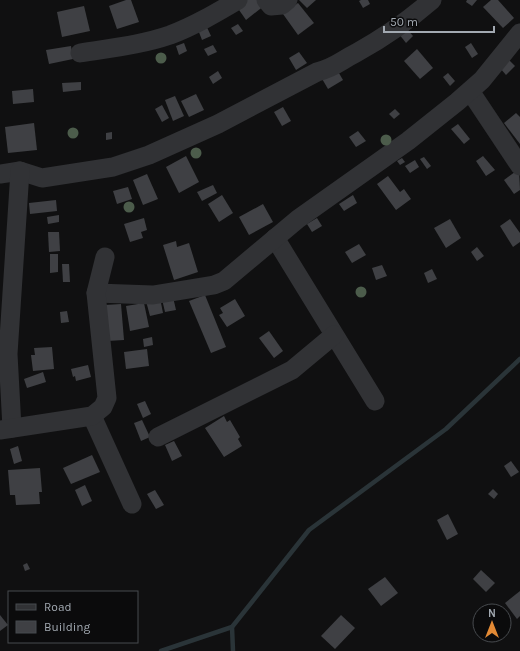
<svg xmlns="http://www.w3.org/2000/svg" width="520" height="651" viewBox="0 0 520 651" font-family="Karla,sans-serif">
  <style>
    .lines { fill: none; stroke-linecap: round; stroke-linejoin: round }
    .stream { stroke: #2a3438; stroke-width: 4.5 }
    .building { fill: #3f4044 }
    .minor { stroke: #313235; stroke-width: 19 }
    .tree { fill: #4c5c4b }
  </style>
  <rect width="100%" height="100%" fill="#101011"/>
  <g class="lines">
    <g class="stream">
      <path d="M161,651l71,-24"/>
      <path d="M233,651l-1,-24 77,-97 137,-101 74,-70"/>
    </g>
  </g>
  <g class="building">
    <path d="M126,0h5l8,22 -22,7 -8,-23z"/>
    <path d="M246,0h15l4,5 -19,15 -9,-13z"/>
    <path d="M299,0h17l-9,8z"/>
    <path d="M361,0h7l2,4 -7,4 -4,-7z"/>
    <path d="M467,0h10l-5,6 -6,-4z"/>
    <path d="M491,0h7l16,18 -11,10 -20,-21z"/>
    <path d="M298,3l16,20 -16,12 -15,-21z"/>
    <path d="M84,6l6,25 -28,6 -5,-25z"/>
    <path d="M205,23l6,13 -9,4 -5,-13z"/>
    <path d="M238,24l5,7 -7,4 -5,-7z"/>
    <path d="M406,28l7,8 -7,7 -7,-9z"/>
    <path d="M184,43l3,8 -8,4 -3,-9z"/>
    <path d="M471,43l7,11 -6,4 -7,-11z"/>
    <path d="M213,45l4,7 -9,4 -4,-7z"/>
    <path d="M71,46l2,13 -24,5 -3,-14z"/>
    <path d="M417,49l16,19 -13,11 -16,-18z"/>
    <path d="M299,52l8,11 -11,7 -7,-12z"/>
    <path d="M508,59l7,7 -9,9 -6,-7z"/>
    <path d="M336,68l7,12 -15,9 -7,-12z"/>
    <path d="M218,71l4,7 -9,6 -4,-7z"/>
    <path d="M448,73l7,8 -5,5 -7,-9z"/>
    <path d="M81,82v8l-18,2 -1,-9z"/>
    <path d="M33,89l1,13 -21,2 -1,-13z"/>
    <path d="M196,94l8,16 -15,7 -8,-16z"/>
    <path d="M175,96l9,20 -11,5 -8,-21z"/>
    <path d="M162,105l7,13 -7,4 -7,-13z"/>
    <path d="M283,107l8,14 -9,5 -8,-14z"/>
    <path d="M395,109l5,5 -6,5 -5,-5z"/>
    <path d="M516,113l4,4v27l-16,-21z"/>
    <path d="M34,123l3,27 -29,3 -3,-26z"/>
    <path d="M458,124l12,15 -6,5 -13,-15z"/>
    <path d="M358,131l8,10 -10,6 -7,-10z"/>
    <path d="M112,132v7l-6,1v-7z"/>
    <path d="M186,156l13,26 -20,11 -13,-26z"/>
    <path d="M483,156l12,14 -9,6 -10,-15z"/>
    <path d="M424,157l7,9 -4,3 -7,-10z"/>
    <path d="M402,158l3,4 -5,3 -3,-4z"/>
    <path d="M415,160l4,7 -9,6 -5,-7z"/>
    <path d="M519,169l1,21 -6,4 -10,-14z"/>
    <path d="M147,174l11,25 -15,6 -10,-25z"/>
    <path d="M388,176l12,16 4,-3 7,10 -15,11 -19,-26z"/>
    <path d="M213,185l4,8 -15,8 -5,-9z"/>
    <path d="M128,187l4,12 -15,5 -4,-13z"/>
    <path d="M222,195l11,18 -14,9 -11,-18z"/>
    <path d="M353,195l4,8 -13,8 -5,-7z"/>
    <path d="M56,200l1,11 -27,3 -1,-11z"/>
    <path d="M263,204l10,18 -24,13 -10,-18z"/>
    <path d="M59,215v7l-11,2 -1,-7z"/>
    <path d="M144,218l3,12 -6,2 2,6 -13,4 -6,-18z"/>
    <path d="M317,218l5,8 -10,6 -5,-8z"/>
    <path d="M450,219l11,19 -15,10 -12,-20z"/>
    <path d="M510,219l10,14v9l-7,5 -13,-21z"/>
    <path d="M48,232h11l1,19 -11,1z"/>
    <path d="M176,241l1,6 12,-4 9,29 -24,8 -11,-35z"/>
    <path d="M359,244l7,11 -14,8 -7,-11z"/>
    <path d="M477,247l7,9 -7,5 -6,-9z"/>
    <path d="M50,254h8v18l-8,1z"/>
    <path d="M62,264h7l1,18h-7z"/>
    <path d="M382,265l5,11 -11,4 -4,-12z"/>
    <path d="M432,269l5,10 -9,4 -4,-10z"/>
    <path d="M205,295l21,52 -15,6 -22,-52z"/>
    <path d="M173,297l3,13 -11,2 -3,-13z"/>
    <path d="M160,298l3,15 -13,3 -4,-15z"/>
    <path d="M235,299l10,17 -18,11 -8,-12 4,-2 -3,-5z"/>
    <path d="M144,303l5,24 -19,4 -4,-25z"/>
    <path d="M121,304l3,36 -17,1 -2,-36z"/>
    <path d="M67,311l2,11 -8,1 -1,-11z"/>
    <path d="M269,331l14,20 -9,7 -15,-20z"/>
    <path d="M152,337l1,8 -9,2 -1,-8z"/>
    <path d="M52,347l2,22 -21,2 -2,-16h4l-1,-7z"/>
    <path d="M147,349l2,17 -23,3 -2,-17z"/>
    <path d="M88,365l3,12 -15,4 -1,-5 -2,1 -2,-8z"/>
    <path d="M43,372l3,10 -19,6 -3,-9z"/>
    <path d="M145,401l6,13 -8,4 -6,-14z"/>
    <path d="M224,416l3,6 3,-2 10,17 -2,2 4,7 -18,11 -19,-29z"/>
    <path d="M142,420l8,17 -9,4 -7,-18z"/>
    <path d="M174,441l8,15 -10,5 -7,-16z"/>
    <path d="M18,446l4,15 -8,3 -4,-15z"/>
    <path d="M92,455l8,17 -29,12 -8,-16z"/>
    <path d="M511,461l8,11 -8,5 -7,-11z"/>
    <path d="M40,468l2,24h-3l1,12 -24,1 -1,-10h-5l-2,-25z"/>
    <path d="M85,485l7,16 -10,5 -7,-16z"/>
    <path d="M493,489l5,5 -4,5 -6,-5z"/>
    <path d="M155,490l9,15 -8,4 -9,-15z"/>
    <path d="M448,514l10,20 -11,6 -10,-20z"/>
    <path d="M27,563l3,6 -5,2 -2,-6z"/>
    <path d="M481,570l14,13 -9,9 -13,-13z"/>
    <path d="M385,577l13,16 -17,13 -13,-17z"/>
    <path d="M520,591v25l-3,3 -12,-16z"/>
    <path d="M0,615l8,10 -8,6z"/>
    <path d="M341,615l14,13 -20,21 -14,-13z"/>
  </g>
  <g class="lines">
    <g class="minor">
      <path d="M266,0l5,6 11,-1 6,-5"/>
      <path d="M80,53c30,-5 61,-8 90,-18 24,-9 46,-22 68,-35"/>
      <path d="M470,91l50,75"/>
      <path d="M0,174l20,-3 22,7 71,-11 36,-12 69,-31 99,-52c19,-5 23,-11 39,-19 27,-15 53,-33 76,-53"/>
      <path d="M275,238l100,163"/>
      <path d="M96,293l57,2 61,-10 10,-4 74,-62 110,-78 49,-39 25,-22 38,-47"/>
      <path d="M92,416l40,88"/>
      <path d="M12,428l-4,-74 12,-183"/>
      <path d="M0,430l92,-14 11,-9 4,-9 -11,-105 9,-36"/>
      <path d="M158,437l134,-67 42,-35"/>
    </g>
  </g>
  <g class="tree">
    <circle cx="161" cy="58" r="5.5"/>
    <circle cx="73" cy="133" r="5.5"/>
    <circle cx="386" cy="140" r="5.5"/>
    <circle cx="196" cy="153" r="5.5"/>
    <circle cx="129" cy="207" r="5.5"/>
    <circle cx="361" cy="292" r="5.5"/>
  </g>
  <rect x="8" y="591" width="130" height="52" fill="#0b0b0c" stroke="#474a4e"/>
  <rect x="16" y="604" width="20" height="6" fill="#313235" stroke="#474a4e"/>
  <text x="44" y="611" font-size="12" fill="#a2a9b1">Road</text>
  <rect x="16" y="621" width="20" height="12" fill="#3f4044" stroke="#474a4e"/>
  <text x="44" y="631" font-size="12" fill="#a2a9b1">Building</text>
  <g transform="translate(492 623)"><circle r="19" fill="#0b0b0c" stroke="#474a4e"/>
  <path d="M0-3L7 15L0 10L-7 15Z" fill="#e38a35"/>
  <text y="-6" font-size="11" font-weight="bold" text-anchor="middle" fill="#a2a9b1">N</text>
  </g>
  <path d="M384 26v6h110v-6" fill="none" stroke="#a2a9b1" stroke-width="2"/>
  <text x="390" y="26" font-size="12" fill="#a2a9b1" stroke="#0b0b0c" stroke-width="3" paint-order="stroke">50 m</text>
</svg>
